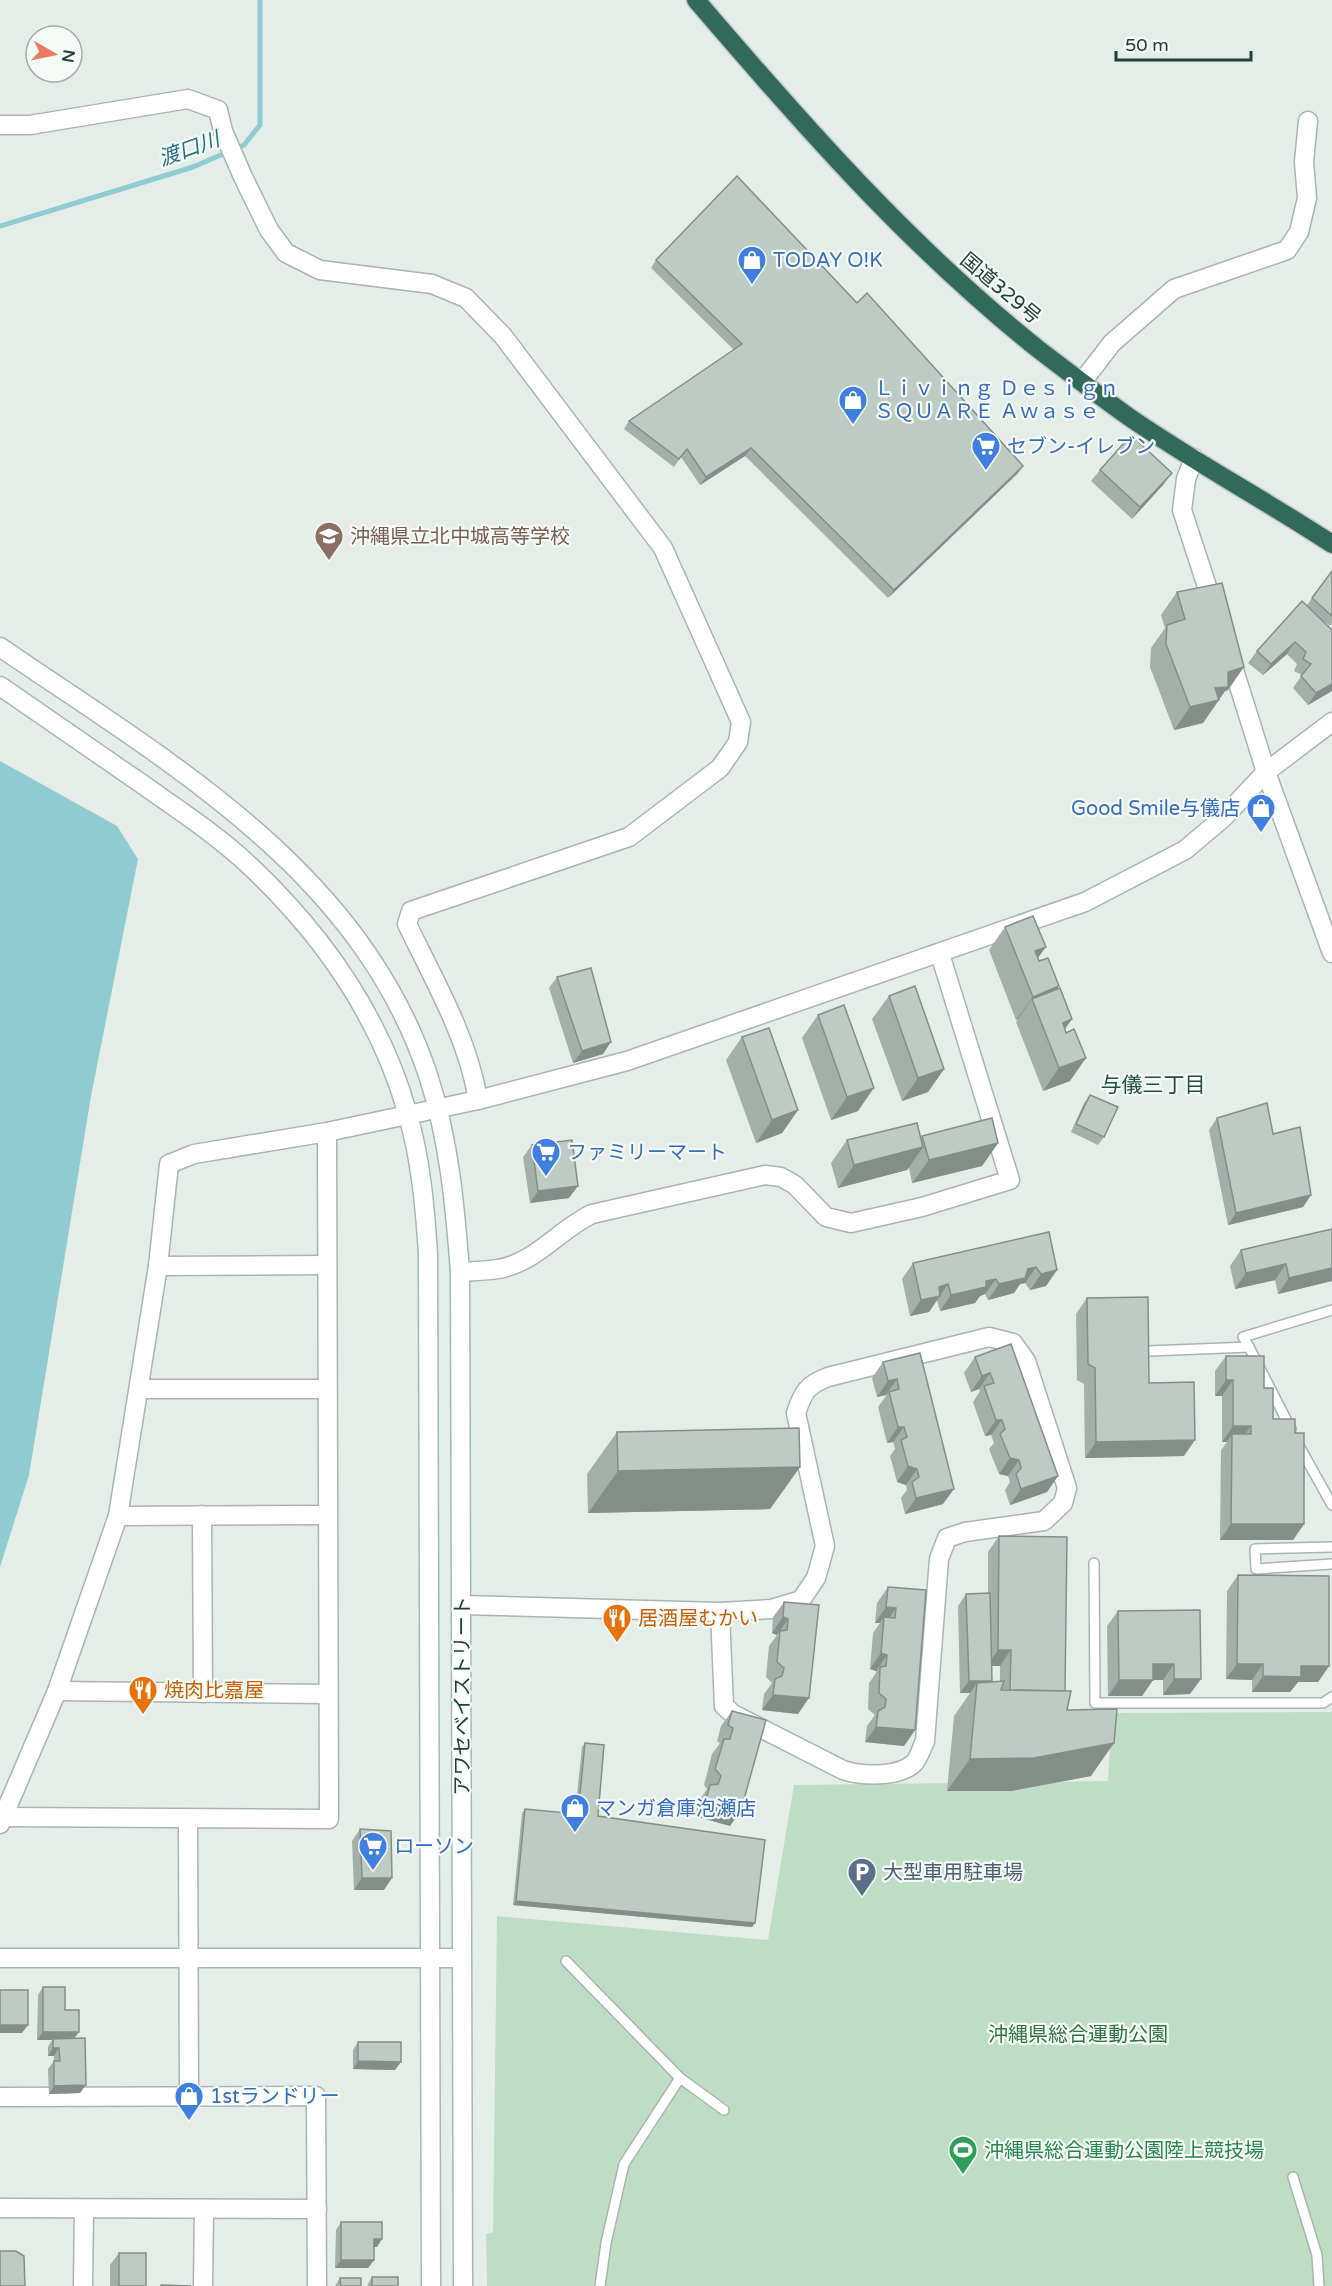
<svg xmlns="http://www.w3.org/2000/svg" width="1332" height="2286" viewBox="0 0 1332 2286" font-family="'Varela Round','Noto Sans JP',sans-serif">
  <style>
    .green { fill: #bfddc5 }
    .water { fill: #8fcbd0 }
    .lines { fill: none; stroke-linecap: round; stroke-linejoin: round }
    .stream { stroke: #8fcbd0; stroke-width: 5 }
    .lane-casing { stroke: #a7b5af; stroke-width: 12 }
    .street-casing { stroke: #a7b5af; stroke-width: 21 }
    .secondary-casing { stroke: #a3b9b0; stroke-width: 21 }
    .highway-casing { stroke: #c2c9c6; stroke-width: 21 }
    .lane { stroke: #fff; stroke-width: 9 }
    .street { stroke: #fff; stroke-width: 18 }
    .secondary { stroke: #fff; stroke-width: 18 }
    .highway { stroke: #316a5a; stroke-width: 18 }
    .wall { fill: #a3afa9; fill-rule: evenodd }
    .shaded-wall { fill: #848e89 }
    .building { fill: #bdcbc4; stroke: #848e89; stroke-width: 1.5 }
    .labels { text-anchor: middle; stroke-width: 4.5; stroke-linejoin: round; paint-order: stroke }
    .shop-label { font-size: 20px; fill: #366cbe; stroke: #f5faf7; text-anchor: start }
    .street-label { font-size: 20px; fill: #243f35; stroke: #f5faf7 }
    .education-label { font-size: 20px; fill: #785e54; stroke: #f5faf7; text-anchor: start }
    .food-label { font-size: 20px; fill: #c56008; stroke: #f5faf7; text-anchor: start }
    .service-label { font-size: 20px; fill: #4e5e75; stroke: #f5faf7; text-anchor: start }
    .park-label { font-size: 20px; fill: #307445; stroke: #f5faf7 }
    .leisure-label { font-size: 20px; fill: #27864d; stroke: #f5faf7; text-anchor: start }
    .water-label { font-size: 21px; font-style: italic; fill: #207179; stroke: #f5faf7 }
    .neighbourhood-label { font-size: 21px; fill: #215041; stroke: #f5faf7 }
  </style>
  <rect width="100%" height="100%" fill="#e5ede9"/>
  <path class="green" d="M1332,1712v574h-845l-1,-52 7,-2 4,-316 271,24 26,-155 314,-4 4,-68z"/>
  <path class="water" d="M0,761l117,65 21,33 -47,237 -62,379 -29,92z"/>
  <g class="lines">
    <path class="stream" d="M0,226l193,-59 51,-22 16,-20v-125"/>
    <g class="lane-casing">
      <g id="lane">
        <path d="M1249,1347l-6,-10 89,-27"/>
        <path d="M1149,1351l100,-4 42,82"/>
        <path d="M1298,1444l34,61"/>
        <path d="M1332,1547l-77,2 1,20 76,-5"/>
        <path d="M1094,1563l1,140h228l9,-6"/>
        <path d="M566,1961l114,117 44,32"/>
        <path d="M1293,2177l24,78 2,31"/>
        <path d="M600,2286l6,-43 18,-79 56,-86"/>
      </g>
    </g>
    <g class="street-casing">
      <g id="street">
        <path d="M0,125h30l158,-26 30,11 5,21 20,46 26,53 17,23 34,17 112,14 34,14 37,38 160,212 78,174 -3,20 -18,26 -91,69 -218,74 -4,13c27,56 61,114 71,176"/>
        <path d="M1082,382l30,-39 62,-54 113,-39 12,-18 8,-34 -3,-36 4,-41"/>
        <path d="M1194,458l-8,21 -4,31 32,98"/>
        <path d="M1229,654l37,118 66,181"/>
        <path d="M158,1266l169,-1"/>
        <path d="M460,1272c13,-1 26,-1 38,-3 37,-6 62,-40 94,-55l173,-39 16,2 14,8 31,32 25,6 71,-16 88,-27 -70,-226"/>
        <path d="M139,1389h187"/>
        <path d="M202,1515l1,178"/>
        <path d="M118,1516l209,-1"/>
        <path d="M462,1605l258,7 51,-3 30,-9 15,-22 9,-32 -29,-133c7,-21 11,-28 32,-36l161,-40 24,6 13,18 41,127 -4,15 -19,18 -79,11 -18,6 -8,21 -14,182c-3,6 -6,17 -11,22 -16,15 -53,13 -71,7l-110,-56 -9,-8 -4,-94"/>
        <path d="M57,1691l271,3"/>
        <path d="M3,1817l326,2 -2,-687"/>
        <path d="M188,1819l1,276"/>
        <path d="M0,1824l57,-133 61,-175 40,-250 11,-102 25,-10 133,-22 151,-32 149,-39 458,-159 100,-52 38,-32 43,-46 66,-50"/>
        <path d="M0,2097l316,-1 1,190"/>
        <path d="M0,2208l317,1"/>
        <path d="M83,2286l1,-77"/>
        <path d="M203,2286l1,-77"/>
      </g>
    </g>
    <g class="secondary-casing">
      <g id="secondary">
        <path d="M0,647c169,116 359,222 428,428 21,64 27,130 32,197l3,1014"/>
        <path d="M0,686c47,32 94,65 142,98 37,26 75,51 108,82 73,69 131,152 158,249 13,46 17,93 20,139l3,1032"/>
        <path d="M0,1958h461"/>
      </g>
    </g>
    <g class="highway-casing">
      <path id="highway" d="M696,0c106,124 214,247 342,349 30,23 60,46 91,68 65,45 136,83 203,127"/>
    </g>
    <use href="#lane" class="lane"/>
    <use href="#street" class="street"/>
    <use href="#secondary" class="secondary"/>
    <use href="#highway" class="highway"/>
  </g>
  <g class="wall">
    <path d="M656,260l201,43 166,163 -6,8 -129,124 -143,-142 -45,29 -19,-28 -7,10 -50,-38 5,-8 105,-71 -83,-82z"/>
    <path d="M1100,470l63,15 -31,34 -41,-38z"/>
    <path d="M1332,571v52l-2,3 -8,-6 10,71 -24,14 -15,-17 9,-13 -8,-4 3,-7 -10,-10 -24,21 -15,-12 9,-12 50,-46z"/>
    <path d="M1177,592l51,98 -3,1 -22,32 -29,7 -24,-63 1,-19 14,-20 -4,-13z"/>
    <path d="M1005,927l33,31 1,3 20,25 -2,3 8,40 5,52 -27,10 -27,-69 2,-3 -2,1 -27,-70z"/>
    <path d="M557,977l46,77 -30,9 -24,-75z"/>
    <path d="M889,996l55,73 -16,23 -26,9 -30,-82z"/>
    <path d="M818,1015l40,96 -27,9 -29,-82z"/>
    <path d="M742,1037l56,73 -16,23 -26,10 -30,-83z"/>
    <path d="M1090,1095l14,42 -6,8 -27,-13 13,-29z"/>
    <path d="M1217,1118l56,16 38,61 -8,12 -75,18 -19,-95z"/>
    <path d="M922,1136l76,7 -16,23 -70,17 -3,-15 -2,2 -69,18 -7,-25 16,-23 74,-2z"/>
    <path d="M532,1145l37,53 -39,5 -7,-46z"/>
    <path d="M1332,1229v52l-54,13 -3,-14 -40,9 -5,-23 11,-16z"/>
    <path d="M1049,1232l8,38 -11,16 -16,4 -5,-7 -5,1 -6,9 -26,7 -3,-6 -5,2 -5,7 -35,8 -3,-11 -8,12 -19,4 -8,-37 11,-16z"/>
    <path d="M1087,1298l62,85 35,73 -99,2 -1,-74 -7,-4 -1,-66z"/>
    <path d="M1011,1344l47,132 -11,16 -37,13 -5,-15 5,-8 -2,-6 -9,-2 -10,-25 5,-6 -3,-8 -6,1 -12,-34 7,-11 -1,-2 -8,3 -7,-19 11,-16z"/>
    <path d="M920,1353l23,151 -38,10 -4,-16 6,-8 -1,-5 -9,-3 -7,-26 5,-7 -2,-7 -6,1 -9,-36 8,-11v-1l-9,2 -5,-19 11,-16z"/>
    <path d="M1226,1356l38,32 9,31 22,14 9,91 -11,16h-73l1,-90 6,-8h-5v-46h-7v-25z"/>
    <path d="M617,1432l183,35 -30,42 -182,4 -1,-39z"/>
    <path d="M999,1536l66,155 2,19 24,66 -80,15h-64l7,-75 16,-23h-10l-2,-87 8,-12 22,-1v-41zM991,1666h9v16h-10l2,-1z"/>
    <path d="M1238,1575l91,91 -11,16h-20l-8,10h-38v-12l-26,-1 1,-88z"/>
    <path d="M888,1587l38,3 -11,140 -11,16 -39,-4 2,-16 8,-11 -7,-6 1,-26 7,-10v-2l-6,-2 3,-36 7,-10h-5l2,-20z"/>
    <path d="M784,1602l35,3 -21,109 -36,-4 2,-16 8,-11 -6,-6 3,-31 8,-11 -5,-2 1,-16z"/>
    <path d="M1200,1610l-10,84 -27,1v-15h-10l-11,16h-34l-1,-70 11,-15z"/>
    <path d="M732,1711l9,99 -11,16 -35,-10 4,-15 8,-12 -3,-4 8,-31 8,-11 -3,-2 4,-15z"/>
    <path d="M585,1743l13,73 157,107 -3,4 -239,-22 9,-92 3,-4 50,5 7,-67z"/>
    <path d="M360,1829l24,61h-30l-2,-49z"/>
    <path d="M43,1987l22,23 9,28 6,55 -31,1 -1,-25 6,-8v-5h-6v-9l4,-7h-15l1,-45z"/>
    <path d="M358,2042l37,28 -42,-1v-19z"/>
    <path d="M341,2222l36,25h-3v13l-6,8h-33l1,-38z"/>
    <path d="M119,2253l27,33h-36v-21z"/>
    <path d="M372,2277l26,9h-31z"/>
    <path d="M340,2278l21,8h-26z"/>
  </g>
  <g class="shaded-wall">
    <path d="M751,448l-6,8 -45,29 6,-8z"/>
    <path d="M1023,466l-6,8 -129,124 6,-8z"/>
    <path d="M1172,473l-9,12 -31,34 8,-12z"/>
    <path d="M1295,642l-8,12 -24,21 8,-11z"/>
    <path d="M1244,667l-16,23 -3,1 -22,32 -29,7 16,-23 38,-35z"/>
    <path d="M1332,684v7l-24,14 8,-12z"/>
    <path d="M1046,947l-17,23 6,-19z"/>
    <path d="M1059,986l-17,23 -10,-10 -14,20 -2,1 17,-23z"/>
    <path d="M1072,1019l-16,23 7,-19z"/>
    <path d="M611,1042l-8,12 -30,9 9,-12z"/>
    <path d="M1086,1058l-16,23 -27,10 16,-23z"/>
    <path d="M944,1069l-16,23 -26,9 16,-23z"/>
    <path d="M874,1088l-16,23 -27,9 16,-23z"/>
    <path d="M798,1110l-16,23 -26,10 16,-23z"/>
    <path d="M998,1143l-16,23 -70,17 17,-23z"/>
    <path d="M923,1147l-16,23 -69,18 16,-23z"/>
    <path d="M578,1186l-9,12 -39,5 8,-12z"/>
    <path d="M1311,1195l-8,12 -75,18 8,-12z"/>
    <path d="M1286,1264l-11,16 -40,9 11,-16z"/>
    <path d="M1036,1267l-11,16 -5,1 -6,9 -26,7 11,-16 29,-15z"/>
    <path d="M1332,1268v13l-54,13 11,-16z"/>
    <path d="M1057,1270l-11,16 -16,4 11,-16z"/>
    <path d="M996,1279l-11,15 -5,2 -5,7 -35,8 11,-16 35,-14z"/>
    <path d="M948,1284l-19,28 -19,4 11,-16 18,-13z"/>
    <path d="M990,1373l-11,16 -8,3 11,-16z"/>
    <path d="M897,1379l-11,16 -9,2 11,-16z"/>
    <path d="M1226,1380h7l-11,16h-7z"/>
    <path d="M996,1420h6l-11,15 -6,1z"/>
    <path d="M1233,1426h18l-11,16 -8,-8 -5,8h-5z"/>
    <path d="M898,1427h6l-11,15 -6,1z"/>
    <path d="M1195,1440l-11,16 -99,2 11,-16z"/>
    <path d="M1010,1458l9,2 -11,16 -9,-2z"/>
    <path d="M908,1466l9,3 -11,16 -9,-3z"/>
    <path d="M800,1467l-30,42 -182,4 30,-42z"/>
    <path d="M1058,1476l-11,16 -37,13 11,-16z"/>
    <path d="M954,1489l-11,15 -38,10 11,-16z"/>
    <path d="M1231,1524h73l-11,16h-73z"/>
    <path d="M886,1607l10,1 -11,16 -1,-7 -4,6h-5z"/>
    <path d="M783,1617l5,2 -11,16 -5,-2z"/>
    <path d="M998,1650h13l-11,16h-13z"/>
    <path d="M881,1653l6,2 -11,16 -6,-2z"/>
    <path d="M1153,1664h21l-11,16h-21z"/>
    <path d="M1237,1664h26l-11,16 -26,-1z"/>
    <path d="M1301,1666h28l-11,16h-20l-8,10h-38l11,-16z"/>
    <path d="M1174,1679h27l-11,15 -27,1z"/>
    <path d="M1119,1680h34l-11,16h-34z"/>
    <path d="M969,1681h23l-9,11 -6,-9 -7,10h-10z"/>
    <path d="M773,1695l36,3 -11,16 -36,-4z"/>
    <path d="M876,1727l39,3 -11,16 -39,-4z"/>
    <path d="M1114,1743l-23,33 -80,15h-64l23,-32z"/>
    <path d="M706,1800l35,10 -11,16 -35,-10z"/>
    <path d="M362,1878h30l-8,12h-30z"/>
    <path d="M516,1901l239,22 -3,4 -239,-22z"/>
    <path d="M0,2025h28l-6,8h-22z"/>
    <path d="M43,2032h36l-6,8 -20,-1 -1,1h-15z"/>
    <path d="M53,2048h6l-5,8h-6z"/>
    <path d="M358,2061l43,1 -6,8 -42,-1z"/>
    <path d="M86,2085l-6,8 -31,1 5,-8z"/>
    <path d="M374,2239h8l-5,8h-9z"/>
    <path d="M341,2260h33l-6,8h-33z"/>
  </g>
  <g class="building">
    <path d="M737,176l120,127 10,-10 156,173 -129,124 -143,-142 -45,29 -19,-28 -8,10 -50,-38 113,-77 -86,-84z"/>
    <path d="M1131,435l41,38 -32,34 -40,-37z"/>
    <path d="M1332,571v45l-20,-18z"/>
    <path d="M1222,583l22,84 -16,5v15l-13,1 4,12 -29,7 -24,-63 1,-19 18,-6 -8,-27z"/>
    <path d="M1302,601l30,29v54l-16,9 -15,-17 10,-12 -8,-5 3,-7 -11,-10 -24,22 -14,-13z"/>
    <path d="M1033,916l13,31 -11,4 4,10 9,-3 11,28 -26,11 -28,-70z"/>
    <path d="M591,968l20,74 -29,9 -25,-74z"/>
    <path d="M915,986l29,83 -26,9 -29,-82z"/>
    <path d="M1060,988l12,31 -9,4 3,10 8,-4 12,29 -27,10 -27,-69z"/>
    <path d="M844,1005l30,83 -27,9 -29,-82z"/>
    <path d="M769,1028l29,82 -26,10 -30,-83z"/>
    <path d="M1090,1095l28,12 -14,30 -28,-13z"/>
    <path d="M1267,1103l6,31 27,-7 11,68 -75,18 -19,-95z"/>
    <path d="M992,1118l6,25 -69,17 -7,-24z"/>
    <path d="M917,1123l6,24 -69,18 -7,-25z"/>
    <path d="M572,1140l6,46 -40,5 -6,-46z"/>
    <path d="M1332,1229v39l-43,10 -3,-14 -40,9 -5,-23z"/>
    <path d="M1049,1232l8,38 -16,4 -5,-7 -8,2 -3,9 -26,6 -3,-5 -10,2v6l-35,8 -3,-11 -9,3 1,9 -19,4 -8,-37z"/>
    <path d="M1148,1297l1,86 45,-1 1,58 -99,2 -1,-74 -7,-4 -1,-66z"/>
    <path d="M1011,1344l47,132 -37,13 -5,-15 5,-6 -2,-8 -9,-2 -10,-24 5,-5 -3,-9h-6l-12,-34 10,-3 -4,-10 -8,3 -7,-19z"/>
    <path d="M920,1353l34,136 -38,9 -4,-16 7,-5 -2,-8 -9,-3 -7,-26 6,-3 -3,-10h-6l-9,-35 10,-3 -2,-10 -9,2 -5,-19z"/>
    <path d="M1226,1356h38v32h9v31h22v14h9v91h-73l1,-90h19v-8h-18v-46h-7z"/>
    <path d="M799,1428l1,39 -182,4 -1,-39z"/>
    <path d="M999,1536l68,1 -2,154 -55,-1 1,-40h-13z"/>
    <path d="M1238,1575l91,1v90h-28v11l-38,-1v-12h-26z"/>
    <path d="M888,1587l38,3 -11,140 -39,-3 2,-16 7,-4 1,-8 -7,-6 1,-26 6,-1 1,-11 -6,-2 3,-36 11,1 1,-10 -10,-1z"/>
    <path d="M990,1593l2,88h-23l-3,-87z"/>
    <path d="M784,1602l35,3 -10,93 -36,-3 2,-16 7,-3 2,-8 -7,-6 3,-31 7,-1 1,-11 -5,-2z"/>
    <path d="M1200,1610l1,69h-27v-15h-21v16h-34l-1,-69z"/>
    <path d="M1004,1681l-3,9 70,1 -4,19 50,-1 -3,34 -80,15 -64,1 7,-76z"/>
    <path d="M732,1711l34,9 -25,90 -35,-10 4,-15 8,-1 3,-8 -6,-7 9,-30h6l3,-11 -5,-3z"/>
    <path d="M585,1743l19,2 -6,71 167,24 -10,83 -239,-22 9,-92 53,5z"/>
    <path d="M360,1829l31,2 1,47h-30z"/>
    <path d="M43,1987h22v23h14v22h-36z"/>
    <rect x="0" y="1990" width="28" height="35"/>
    <path d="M85,2038l1,47 -32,1v-25h6l-1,-13h-6v-9z"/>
    <path d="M358,2042h43v20l-43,-1z"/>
    <path d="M341,2222h41v17h-8v21h-33z"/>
    <path d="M0,2251h16l8,5 1,30h-25z"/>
    <rect x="119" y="2253" width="27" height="33"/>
    <rect x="372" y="2277" width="26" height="9"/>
    <path d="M340,2278h21v8h-20z"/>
    <path d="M161,2285l30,1h-30z"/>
  </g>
  <defs>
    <g id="shop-pin" transform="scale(1.5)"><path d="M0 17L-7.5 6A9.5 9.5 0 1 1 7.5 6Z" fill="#3f7fe0" stroke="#f5faf7"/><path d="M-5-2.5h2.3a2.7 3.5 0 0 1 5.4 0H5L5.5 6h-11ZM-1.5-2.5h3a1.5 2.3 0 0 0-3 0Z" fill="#fff"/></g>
    <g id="supermarket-pin" transform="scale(1.5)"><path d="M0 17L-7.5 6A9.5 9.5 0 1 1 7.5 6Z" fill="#3f7fe0" stroke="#f5faf7"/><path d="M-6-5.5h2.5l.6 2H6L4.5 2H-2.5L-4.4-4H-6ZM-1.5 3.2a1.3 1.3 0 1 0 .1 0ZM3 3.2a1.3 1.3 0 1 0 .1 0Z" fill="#fff"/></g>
    <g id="school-pin" transform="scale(1.5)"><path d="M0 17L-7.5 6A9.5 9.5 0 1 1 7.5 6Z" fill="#8d6e63" stroke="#f5faf7"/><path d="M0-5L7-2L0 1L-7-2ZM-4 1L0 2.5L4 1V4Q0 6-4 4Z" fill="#fff"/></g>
    <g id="restaurant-pin" transform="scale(1.5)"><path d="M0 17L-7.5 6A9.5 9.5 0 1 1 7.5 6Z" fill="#e8710a" stroke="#f5faf7"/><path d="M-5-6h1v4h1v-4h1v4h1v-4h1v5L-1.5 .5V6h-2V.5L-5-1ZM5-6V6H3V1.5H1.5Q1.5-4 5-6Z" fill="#fff"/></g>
    <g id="parking-pin" transform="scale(1.5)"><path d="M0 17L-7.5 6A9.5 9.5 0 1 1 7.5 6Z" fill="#5c6f8a" stroke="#f5faf7"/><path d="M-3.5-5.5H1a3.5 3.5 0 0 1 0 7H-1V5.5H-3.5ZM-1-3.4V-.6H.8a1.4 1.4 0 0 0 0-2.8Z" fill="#fff"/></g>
    <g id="stadium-pin" transform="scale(1.5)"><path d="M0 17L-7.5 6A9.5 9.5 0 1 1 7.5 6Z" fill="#2e9e5b" stroke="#f5faf7"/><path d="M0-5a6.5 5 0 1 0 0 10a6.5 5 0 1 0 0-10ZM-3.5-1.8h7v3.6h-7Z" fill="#fff"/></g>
  </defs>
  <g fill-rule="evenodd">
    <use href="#shop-pin" x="752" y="260"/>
    <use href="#shop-pin" x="853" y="400"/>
    <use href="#supermarket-pin" x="986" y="446"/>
    <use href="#school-pin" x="329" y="536"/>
    <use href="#shop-pin" x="1261" y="808"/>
    <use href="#supermarket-pin" x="546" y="1152"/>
    <use href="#restaurant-pin" x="617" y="1618"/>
    <use href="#restaurant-pin" x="143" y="1690"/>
    <use href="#shop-pin" x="575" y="1808"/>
    <use href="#supermarket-pin" x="373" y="1846"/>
    <use href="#parking-pin" x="862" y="1872"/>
    <use href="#shop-pin" x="189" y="2096"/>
    <use href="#stadium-pin" x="963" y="2150"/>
  </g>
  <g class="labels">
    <g class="shop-label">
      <text x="773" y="267">TODAY O!K</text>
      <text x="874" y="395">Ｌｉｖｉｎｇ Ｄｅｓｉｇｎ<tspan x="874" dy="23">ＳＱＵＡＲＥ Ａｗａｓｅ</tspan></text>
      <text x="1007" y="453">セブン-イレブン</text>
      <text x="1240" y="815" text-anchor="end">Good Smile与儀店</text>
      <text x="567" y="1159">ファミリーマート</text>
      <text x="596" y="1815">マンガ倉庫泡瀬店</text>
      <text x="394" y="1853">ローソン</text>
      <text x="210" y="2103">1stランドリー</text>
    </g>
    <g class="street-label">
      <text transform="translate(1001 288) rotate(40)" y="7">国道329号</text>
      <text transform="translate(462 1696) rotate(-90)" y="7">アワセベイストリート</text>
    </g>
    <g class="education-label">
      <text x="350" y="543">沖縄県立北中城高等学校</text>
    </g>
    <g class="food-label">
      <text x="638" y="1625">居酒屋むかい</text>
      <text x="164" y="1697">焼肉比嘉屋</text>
    </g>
    <g class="service-label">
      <text x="883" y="1879">大型車用駐車場</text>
    </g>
    <g class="park-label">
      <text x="1078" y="2041">沖縄県総合運動公園</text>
    </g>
    <g class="leisure-label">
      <text x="984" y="2157">沖縄県総合運動公園陸上競技場</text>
    </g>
    <g class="water-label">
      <text transform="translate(189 149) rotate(-20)" y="7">渡口川</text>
    </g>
    <g class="neighbourhood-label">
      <text x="1153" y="1092">与儀三丁目</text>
    </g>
  </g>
  <g transform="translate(54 54) rotate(99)"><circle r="28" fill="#f5faf7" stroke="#a1afa9" stroke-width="1.5"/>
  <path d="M0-4.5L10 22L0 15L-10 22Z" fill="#ec7b64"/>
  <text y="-9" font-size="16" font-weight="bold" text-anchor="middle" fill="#243f35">N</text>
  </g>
  <path d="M1116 51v9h135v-9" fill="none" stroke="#243f35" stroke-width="3"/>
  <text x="1125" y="51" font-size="18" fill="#243f35" stroke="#f5faf7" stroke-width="4.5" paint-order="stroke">50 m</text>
</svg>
